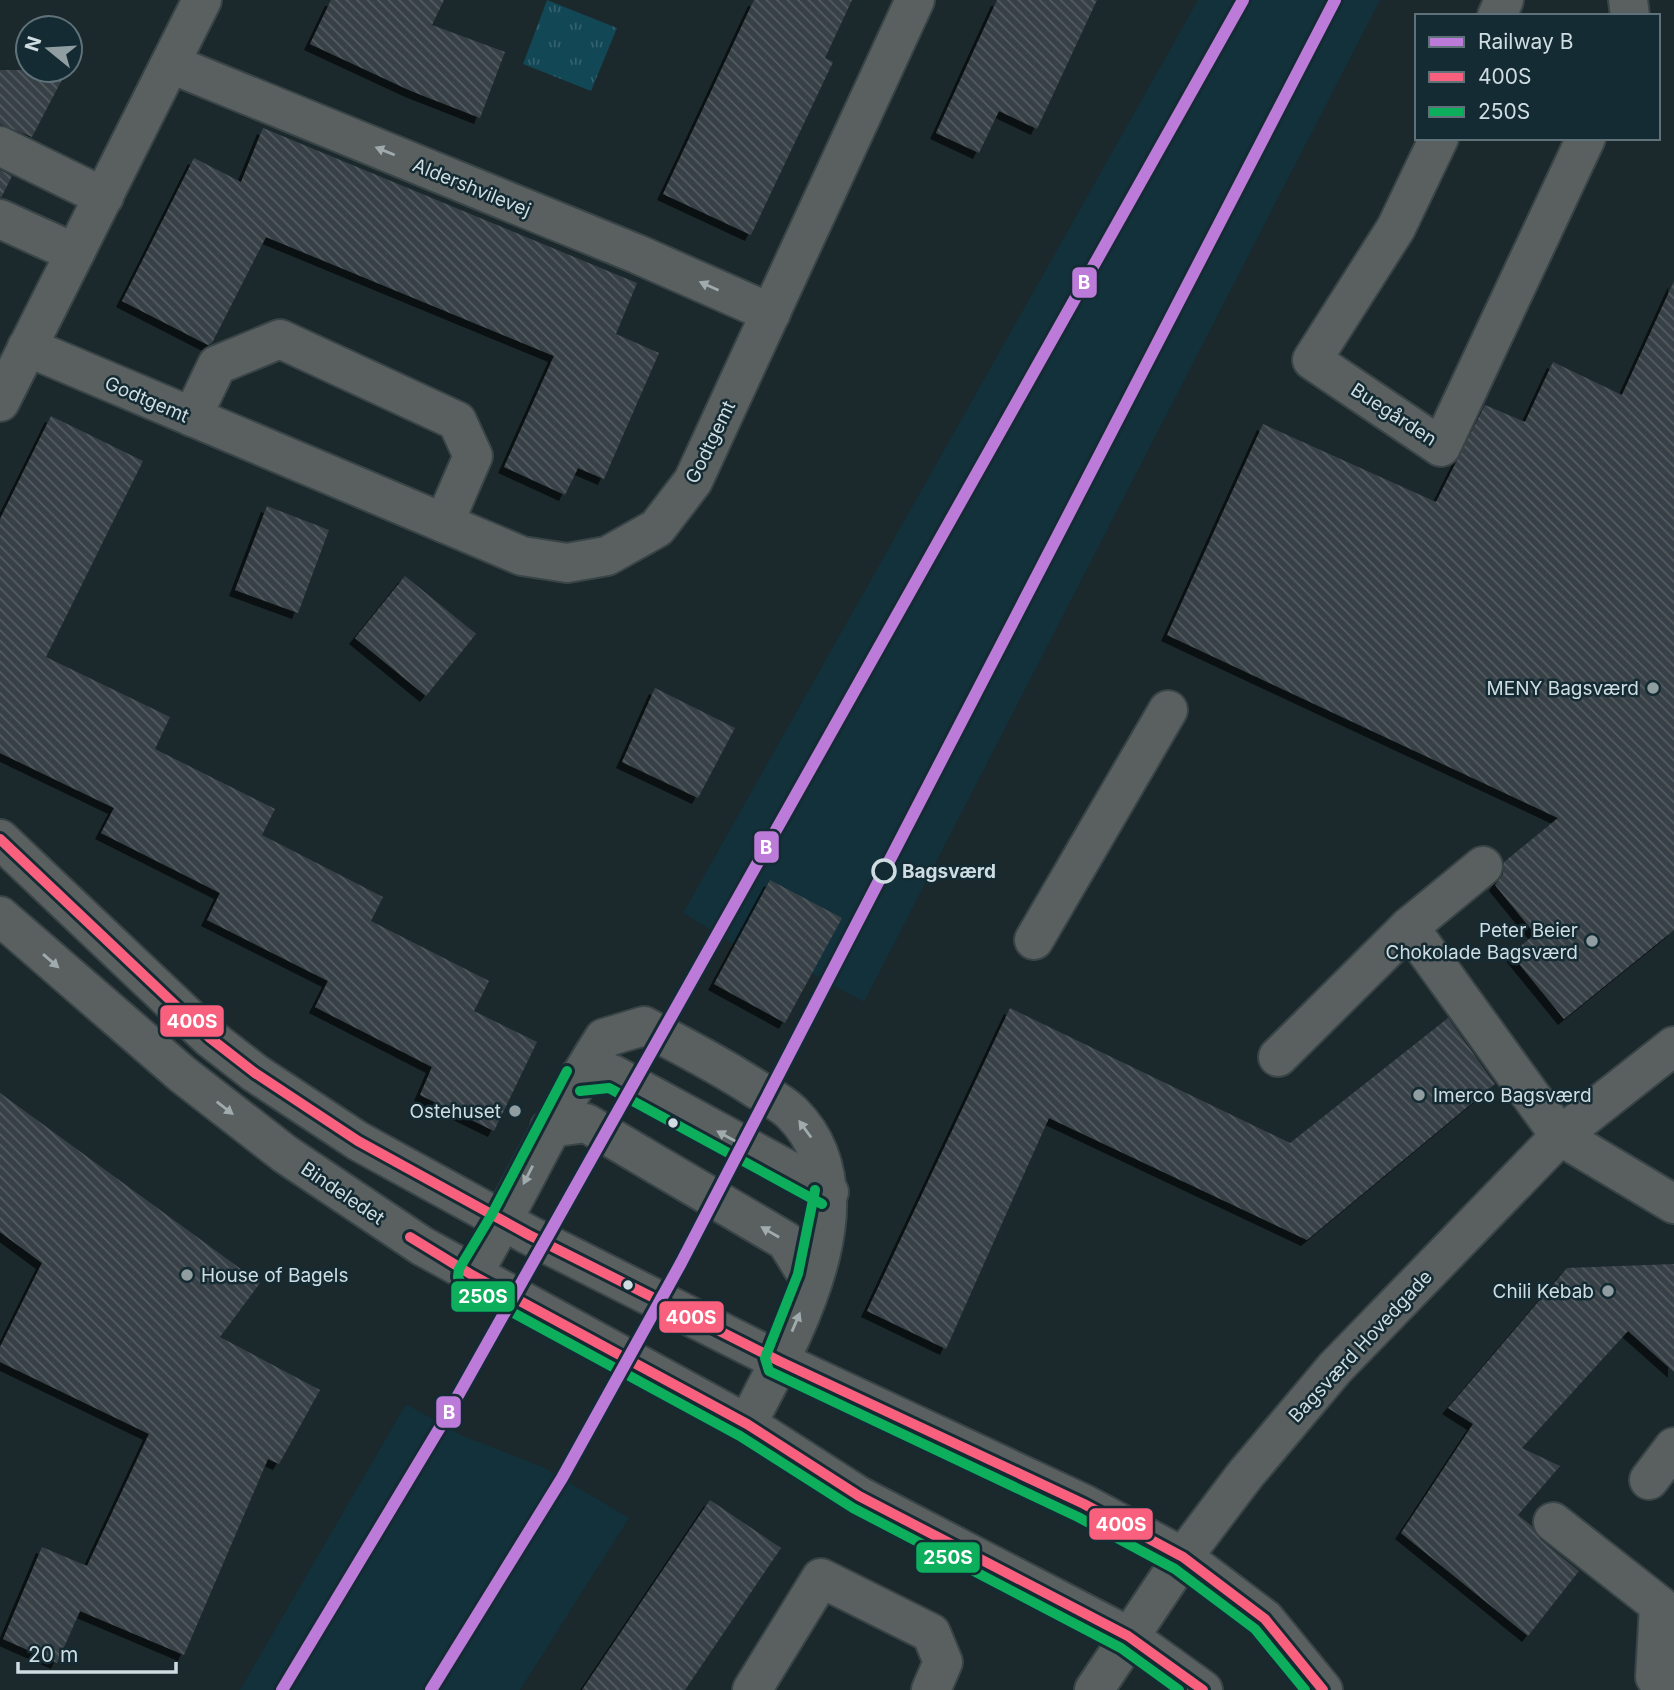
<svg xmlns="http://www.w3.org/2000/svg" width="1674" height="1690" viewBox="0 0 1674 1690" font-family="Inter,sans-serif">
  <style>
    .built { fill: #12313b }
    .grass { fill: url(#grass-tufts) }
    .building { fill: url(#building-back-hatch); filter: url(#shadow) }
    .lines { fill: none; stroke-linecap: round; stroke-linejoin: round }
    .minor-casing { stroke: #394447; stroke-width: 42 }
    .minor { stroke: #5a5f60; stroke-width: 38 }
    .bus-1-casing { stroke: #142b33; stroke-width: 16 }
    .bus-2-casing { stroke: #142b33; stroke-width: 16 }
    .bus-1 { stroke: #f8607d; stroke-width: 10 }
    .bus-2 { stroke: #0daf5c; stroke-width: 10 }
    .rail-1-casing { stroke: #142b33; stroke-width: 18 }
    .rail-1 { stroke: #bd7bd9; stroke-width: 12 }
    .oneway { fill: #a0abae }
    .poi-dot { fill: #909ea2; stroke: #142b33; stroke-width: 2.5 }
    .stop-dot { fill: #142b33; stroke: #cfdde2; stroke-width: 3.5 }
    .bus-dot { fill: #cfdde2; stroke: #142b33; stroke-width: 2.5 }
    .labels { text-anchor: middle; stroke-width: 5; stroke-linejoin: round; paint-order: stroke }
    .street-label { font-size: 19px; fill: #cfdde2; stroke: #142b33 }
    .poi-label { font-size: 19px; fill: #cfdde2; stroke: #142b33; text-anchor: end }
    .stop-label { font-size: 19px; font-weight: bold; fill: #cfdde2; stroke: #142b33; text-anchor: start }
    .line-badge { stroke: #142b33; stroke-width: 2.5 }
    .badge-label { font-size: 19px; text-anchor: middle; font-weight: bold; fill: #fff }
  </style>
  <defs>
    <pattern id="grass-tufts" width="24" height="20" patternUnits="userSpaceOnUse" patternTransform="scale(1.75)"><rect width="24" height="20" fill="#124756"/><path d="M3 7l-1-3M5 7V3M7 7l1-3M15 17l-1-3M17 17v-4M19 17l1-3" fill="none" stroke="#33616e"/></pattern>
    <pattern id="building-back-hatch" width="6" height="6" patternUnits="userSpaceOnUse" patternTransform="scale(1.75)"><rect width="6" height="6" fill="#384146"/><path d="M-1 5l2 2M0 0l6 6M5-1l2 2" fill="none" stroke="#545c60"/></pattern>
    <filter id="shadow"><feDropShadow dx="-6" dy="6" stdDeviation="0" flood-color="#0009"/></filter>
  </defs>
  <rect width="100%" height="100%" fill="#1b282c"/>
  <g class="built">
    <path d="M1198,0h182l-516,1002 -53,-29 -74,-27 -54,-33z"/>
    <path d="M406,1404l57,32 80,31 86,51 -109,172h-280z"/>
  </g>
  <path class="grass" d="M547,0l70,28 -26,63 -68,-27z"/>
  <g class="building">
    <path d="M331,0h113l-12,25 73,27 -25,66 -69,-27 -101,-47z"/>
    <path d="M754,0h98l-27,58 8,4 -82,173 -88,-41z"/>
    <path d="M997,0h100l-60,129 -38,-18 -20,42 -43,-20z"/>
    <path d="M0,70h67l-35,67 -32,-13z"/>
    <path d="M263,128l374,155 -21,51 43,19 -55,126 -26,-11 -13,27 -61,-28 50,-111 -288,-119 -54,106 -4,2 -86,-44 72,-143 47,24z"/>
    <path d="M0,170l12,6 -11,22 -1,-1z"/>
    <path d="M1674,281v649l-110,89 -53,-65 24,-20 -40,-49 8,-11 1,-12 54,-44 -391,-183 96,-211 173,78 49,-97 40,17 28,-60 69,33z"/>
    <path d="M51,416l92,45 -97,196 124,60 -15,32 120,60 -13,26 121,62 -12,24 118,60 -15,30 63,31 -43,89 -74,-36 12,-28 -117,-60 13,-26 -121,-61 13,-27 -119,-60 13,-25 -114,-55v-234z"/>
    <path d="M267,506l62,24 -31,83 -63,-23z"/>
    <path d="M405,576l71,58 -50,62 -71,-58z"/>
    <path d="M655,688l80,40 -37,70 -76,-36z"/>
    <path d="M770,880l72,38 -57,105 -71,-39z"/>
    <path d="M1010,1008l280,135 158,-125 47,66 -188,156 -258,-122 -103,231 -79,-38z"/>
    <path d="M0,1093l260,190 -40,54 100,53 -41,74 -11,-5 -84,196 -104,-44 -23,52 -54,-24 39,-92 45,19 62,-132 -149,-72v-15l42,-84 -42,-31z"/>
    <path d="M1674,1264v108l-46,-41 -106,117 38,18 -42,49 14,11 8,13 39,32 -51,65 -127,-103 72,-109 -25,-16 119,-140z"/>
    <path d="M710,1500l71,48 -96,142h-103z"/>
  </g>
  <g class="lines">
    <g class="minor-casing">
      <g id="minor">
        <path d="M1628,0l2,16"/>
        <path d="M1497,16l7,-16"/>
        <path d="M171,64l466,190 134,59"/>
        <path d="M1439,138l-43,90 -84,132 129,87 145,-309"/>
        <path d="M0,146l104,51"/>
        <path d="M0,219l75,34"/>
        <path d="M27,347l495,209 45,7 40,-7 50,-28 36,-47 222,-481"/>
        <path d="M0,402l202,-402"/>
        <path d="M192,417l25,-52 63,-26 177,82 16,35 -29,67"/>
        <path d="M0,839l210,199 45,35 103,68 171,94 250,126 305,143 99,53 82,62 58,71"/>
        <path d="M0,916l182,158 103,80 137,92 325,178 112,72 269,140 75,54"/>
        <path d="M1409,927l151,209 114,68"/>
        <path d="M1034,940l134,-230"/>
        <path d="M1278,1057l131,-130 74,-61"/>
        <path d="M579,1077l33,-3 217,118"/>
        <path d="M550,1128l36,-5 200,118 26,42"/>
        <path d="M472,1275c46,-78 83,-161 132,-237l40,-12c38,20 76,39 112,63 12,7 26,14 36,24 83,83 -1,226 -45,311"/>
        <path d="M1649,1480l25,-33"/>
        <path d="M1553,1522l106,83 -4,72 19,1"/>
        <path d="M752,1690l69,-112 110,55 12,29 -12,28"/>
        <path d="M1094,1690l89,-133 62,-82 90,-107 225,-232 114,-90"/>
      </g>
    </g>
    <use href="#minor" class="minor"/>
    <g class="bus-1-casing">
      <g id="bus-1">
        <path d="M0,839l210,199 45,35 103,68 171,94 250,126 305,143 99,53 82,62 58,71"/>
        <path d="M410,1237l62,38 275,149 112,72 269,140 75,54"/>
      </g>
    </g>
    <g class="bus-2-casing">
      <g id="bus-2">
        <path d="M567,1071l-75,143 -33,55 -1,8 4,8 278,151 113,72 268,140 58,42"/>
        <path d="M580,1091l29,-3 213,116"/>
        <path d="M815,1190l-17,84 -33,84 4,13 309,146 97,52 80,60 50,61"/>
      </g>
    </g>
    <use href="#bus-1" class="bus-1"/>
    <use href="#bus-2" class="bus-2"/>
    <g class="rail-1-casing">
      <g id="rail-1">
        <path d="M282,1690l160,-266 801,-1424"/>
        <path d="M431,1690l131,-212 119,-215 654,-1263"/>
      </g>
    </g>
    <use href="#rail-1" class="rail-1"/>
  </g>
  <defs><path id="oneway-solid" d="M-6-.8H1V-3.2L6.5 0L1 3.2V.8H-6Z" transform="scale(1.75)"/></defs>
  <g class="oneway">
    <use href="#oneway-solid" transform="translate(385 151) rotate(-158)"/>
    <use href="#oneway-solid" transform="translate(709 286) rotate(-156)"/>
    <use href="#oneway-solid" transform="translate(51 961) rotate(41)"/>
    <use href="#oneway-solid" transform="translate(225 1108) rotate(38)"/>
    <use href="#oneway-solid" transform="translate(805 1129) rotate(-126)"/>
    <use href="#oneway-solid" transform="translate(726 1136) rotate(-151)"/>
    <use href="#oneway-solid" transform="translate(528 1175) rotate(117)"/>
    <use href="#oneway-solid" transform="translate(770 1232) rotate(-150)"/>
    <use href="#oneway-solid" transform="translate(796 1322) rotate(-67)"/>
  </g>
  <g class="poi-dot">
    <circle cx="1653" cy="688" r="7"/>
    <circle cx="1592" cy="941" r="7"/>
    <circle cx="1419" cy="1095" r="7"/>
    <circle cx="515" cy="1111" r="7"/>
    <circle cx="187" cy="1275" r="7"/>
    <circle cx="1608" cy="1291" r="7"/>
  </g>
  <circle class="stop-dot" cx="884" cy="871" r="11"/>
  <g class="bus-dot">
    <circle cx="673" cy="1123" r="6"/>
    <circle cx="628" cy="1285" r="6"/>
  </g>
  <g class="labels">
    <g class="street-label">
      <text transform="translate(472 187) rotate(22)" y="7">Aldershvilevej</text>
      <text transform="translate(147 399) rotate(23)" y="7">Godtgemt</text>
      <text transform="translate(1394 414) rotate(33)" y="7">Buegården</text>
      <text transform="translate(710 442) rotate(-64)" y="7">Godtgemt</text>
      <text transform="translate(343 1193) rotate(34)" y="7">Bindeledet</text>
      <text transform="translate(1360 1346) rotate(-47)" y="7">Bagsværd Hovedgade</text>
    </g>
    <g class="poi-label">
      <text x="1639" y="695">MENY Bagsværd</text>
      <text x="1578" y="937">Peter Beier<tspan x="1578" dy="22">Chokolade Bagsværd</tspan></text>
      <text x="1433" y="1102" text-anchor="start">Imerco Bagsværd</text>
      <text x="501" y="1118">Ostehuset</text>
      <text x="201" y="1282" text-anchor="start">House of Bagels</text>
      <text x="1594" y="1298">Chili Kebab</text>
    </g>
    <g class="stop-label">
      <text x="902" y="878">Bagsværd</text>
    </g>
  </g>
  <g class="line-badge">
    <rect x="1071" y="266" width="27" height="33" rx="7" fill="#bd7bd9"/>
    <rect x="753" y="830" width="27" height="34" rx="7" fill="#bd7bd9"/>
    <rect x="159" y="1004" width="66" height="34" rx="7" fill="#f8607d"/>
    <rect x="450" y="1280" width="66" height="33" rx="7" fill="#0daf5c"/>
    <rect x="658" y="1300" width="67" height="34" rx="7" fill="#f8607d"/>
    <rect x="435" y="1395" width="27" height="34" rx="7" fill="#bd7bd9"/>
    <rect x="1088" y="1507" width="66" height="34" rx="7" fill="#f8607d"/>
    <rect x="915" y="1541" width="66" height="33" rx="7" fill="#0daf5c"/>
  </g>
  <g class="badge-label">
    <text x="1084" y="289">B</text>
    <text x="766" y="854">B</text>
    <text x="192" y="1028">400S</text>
    <text x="483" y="1303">250S</text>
    <text x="691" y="1324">400S</text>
    <text x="449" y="1419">B</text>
    <text x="1121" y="1531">400S</text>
    <text x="948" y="1564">250S</text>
  </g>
  <rect x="1415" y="14" width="245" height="126" fill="#142b33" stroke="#5f7279" stroke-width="2"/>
  <rect x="1429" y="37" width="35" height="10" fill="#bd7bd9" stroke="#5f7279" stroke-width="2"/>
  <text x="1478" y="49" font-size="21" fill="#cfdde2">Railway B</text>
  <rect x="1429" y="72" width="35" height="10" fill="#f8607d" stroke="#5f7279" stroke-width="2"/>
  <text x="1478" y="84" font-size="21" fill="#cfdde2">400S</text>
  <rect x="1429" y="107" width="35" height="10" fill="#0daf5c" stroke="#5f7279" stroke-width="2"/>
  <text x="1478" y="119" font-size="21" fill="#cfdde2">250S</text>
  <g transform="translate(49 49) rotate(288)"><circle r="33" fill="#142b33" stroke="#5f7279" stroke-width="2"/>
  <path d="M0-5L12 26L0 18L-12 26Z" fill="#909ea2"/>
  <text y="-10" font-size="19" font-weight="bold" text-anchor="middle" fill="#cfdde2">N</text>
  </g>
  <path d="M18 1662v10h158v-10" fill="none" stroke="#cfdde2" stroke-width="3.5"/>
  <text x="28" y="1662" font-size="21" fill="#cfdde2" stroke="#142b33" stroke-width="5" paint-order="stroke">20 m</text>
</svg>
